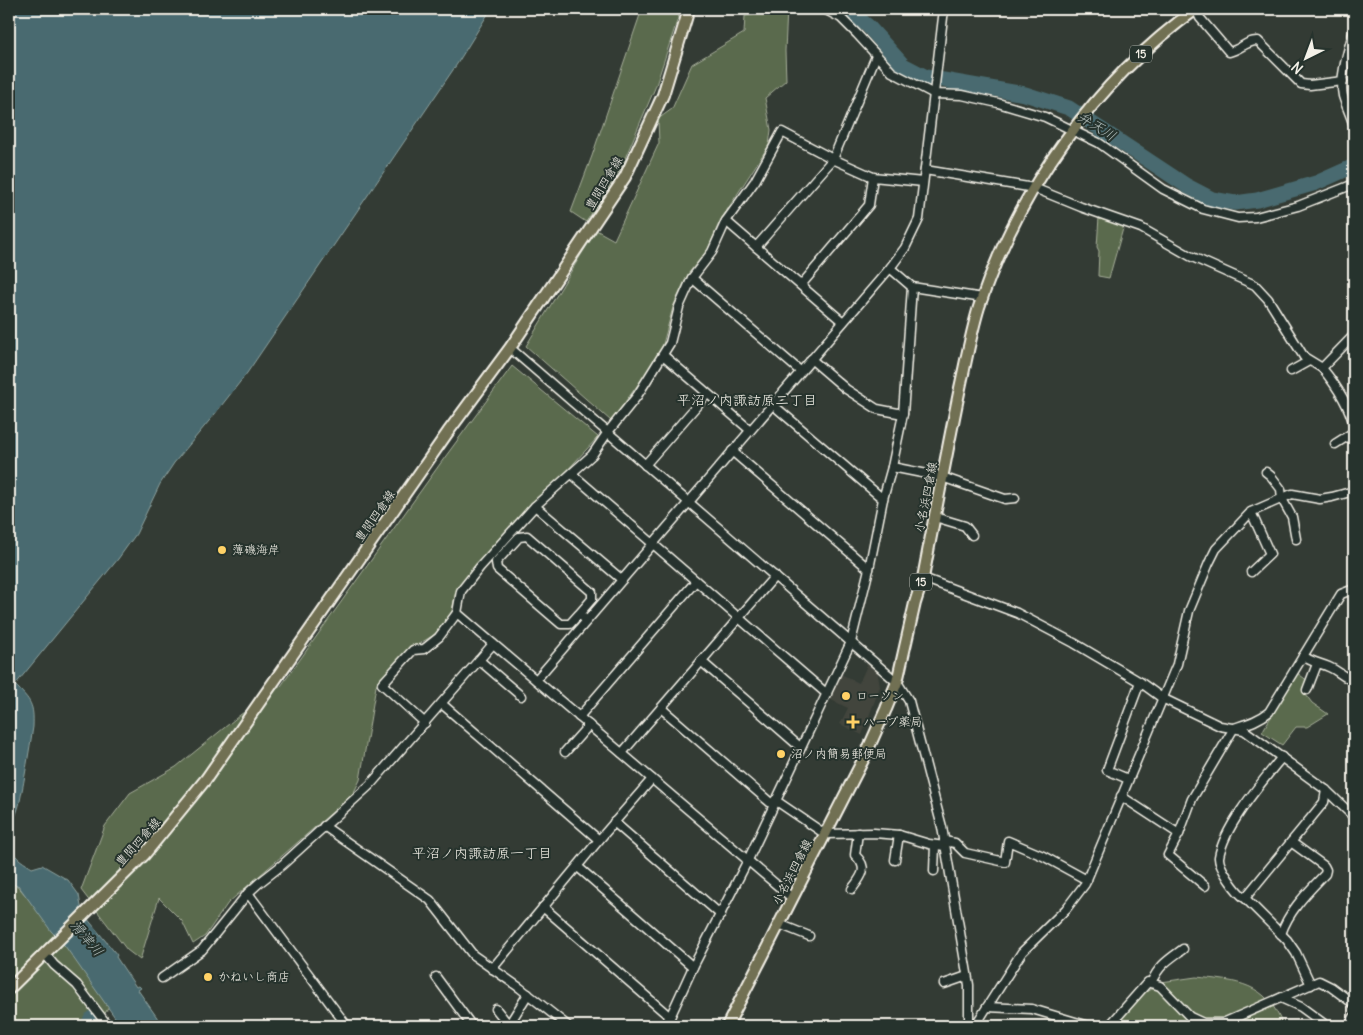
<svg xmlns="http://www.w3.org/2000/svg" width="1363" height="1035" viewBox="0 0 1363 1035" font-family="Delius,'Klee One',sans-serif">
  <style>
    .built { fill: #42453c }
    .green { fill: #5a6b4d; stroke: #a7ae9a }
    .water { fill: #496b6f; stroke: #8da19f }
    .lines { fill: none; stroke-linecap: round; stroke-linejoin: round }
    .river { stroke: #496b6f; stroke-width: 15 }
    .minor-casing { stroke: #f4f1e8; stroke-width: 11 }
    .major-casing { stroke: #f4f1e8; stroke-width: 14 }
    .minor { stroke: #26332d; stroke-width: 8 }
    .major { stroke: #716f52; stroke-width: 10 }
    .poi-dot { fill: #ffd166; stroke: #26332d; stroke-width: 2 }
    .labels { text-anchor: middle; stroke-width: 4; stroke-linejoin: round; paint-order: stroke }
    .shield { fill: #26332d; stroke: #b6b8b0; stroke-width: 1 }
    .shield-label { font-size: 11px; font-weight: bold; fill: #f4f1e8 }
    .street-label { font-size: 12px; fill: #f4f1e8; stroke: #26332d }
    .poi-label { font-size: 12px; fill: #f4f1e8; stroke: #26332d; text-anchor: start }
    .water-label { font-size: 14px; font-style: italic; fill: #b0bbb8; stroke: #26332d }
    .neighbourhood-label { font-size: 14px; fill: #f4f1e8; stroke: #26332d }
  </style>
  <rect width="100%" height="100%" fill="#333b34"/>
  <filter id="ink" filterUnits="userSpaceOnUse"><feTurbulence type="fractalNoise" baseFrequency=".02" numOctaves="2"/><feDisplacementMap in="SourceGraphic" scale="10" xChannelSelector="R" yChannelSelector="G"/><feConvolveMatrix kernelMatrix="1 2 1 2 8 2 1 2 1" color-interpolation-filters="sRGB"/></filter>
  <g filter="url(#ink)">
    <path class="built" d="M869,661l8,8 3,18 -18,48 -22,-11 8,-16 -21,-10 12,-25 20,10z"/>
    <g class="green">
      <path d="M642,9h39l-26,79 -35,82 -34,52 -15,-10 21,-56z"/>
      <path d="M787,9l-2,42 1,29 -21,18 6,32 -2,15 -49,76 -12,28 -20,25 -15,33 -13,48 -49,66 -85,-75 70,-116 18,10 45,-97 -1,-24 14,-10 20,-45 52,-31 1,-17z"/>
      <path d="M1099,217l25,8 -15,53 -11,-2 1,-25 -2,-4z"/>
      <path d="M512,366l86,71 -142,154 -4,20 -18,24 -24,14 -34,37 -16,94 -7,14 -125,109 -23,33 -12,8 -11,-23 -23,-23 -19,62 -13,-10 -46,-60 24,-64 25,-33 46,-26 64,-52 41,-29 159,-222z"/>
      <path d="M1297,673l11,8 -5,10 9,12 16,11 -21,13h-11l-14,18 -20,-13z"/>
      <path d="M9,876l105,123 -17,27h-88z"/>
      <path d="M1196,977c41,4 71,5 87,49h-170l23,-27 25,-17z"/>
    </g>
    <path class="water" d="M9,9h482l-34,55 -210,309 -33,42 -40,48 -14,21 -24,50 -18,25 -103,126c16,16 19,19 18,42 -4,25 -8,50 -13,74 -3,16 -15,32 -8,49 4,9 13,13 20,18l10,-3 26,15 11,15 3,17 35,43 -1,2 20,30 3,-1 2,2 -3,2 25,36h-42l-56,-80 -14,-15 -33,-46 -2,1 -7,-7v-105l3,-19 -1,-12 -2,-2z"/>
    <g class="lines">
      <g class="river">
        <path d="M847,9l21,17 35,39 23,12 99,17 44,14 118,78 25,13 23,4 22,-3 59,-17 38,-17"/>
        <path d="M87,1026l5,-8"/>
      </g>
      <g class="minor-casing">
        <g id="minor">
          <path d="M824,9l17,9 16,16 35,38 42,22 28,1 36,8 47,14 54,26 64,46 40,20 35,9 18,-1 42,-11 56,-22"/>
          <path d="M1181,9l7,6"/>
          <path d="M1196,9l4,9 29,34c11,-2 18,-12 29,-11l43,43 9,1 33,-4"/>
          <path d="M1354,30c-5,18 -15,47 -11,66 3,10 8,20 11,30"/>
          <path d="M925,170l109,18 47,19 60,21 49,28 65,29 13,14 36,58 18,11 32,-33"/>
          <path d="M726,221l117,101"/>
          <path d="M756,247l77,-88 43,-103"/>
          <path d="M890,268l22,19 71,11"/>
          <path d="M692,278l108,93"/>
          <path d="M801,285l68,-80 4,-28"/>
          <path d="M510,348l387,334 12,19 33,126 27,158v41"/>
          <path d="M663,355l87,75"/>
          <path d="M811,359l35,30 31,20 26,5"/>
          <path d="M1322,368c14,17 27,36 32,58"/>
          <path d="M1291,371l18,-10"/>
          <path d="M772,404l111,95"/>
          <path d="M1335,444l19,-12"/>
          <path d="M732,451l137,118"/>
          <path d="M645,465l62,-71"/>
          <path d="M892,467l50,10 63,22 10,-1"/>
          <path d="M1266,472l5,4 10,13 1,10 10,18 4,22"/>
          <path d="M572,474l255,220"/>
          <path d="M535,506l86,73"/>
          <path d="M1251,512l19,42 -19,18"/>
          <path d="M935,517l30,9 7,9"/>
          <path d="M923,578l94,35 57,30 66,39 22,16 58,28 24,4 82,60 28,27"/>
          <path d="M457,613l335,285"/>
          <path d="M579,614l-9,10h-9l-64,-55 -1,-7 23,-25 8,-1 65,56v7l-13,15 7,6"/>
          <path d="M1303,656c8,6 17,7 26,11 10,4 13,10 25,14"/>
          <path d="M479,660l42,36"/>
          <path d="M701,661l99,86"/>
          <path d="M536,680l354,-412 15,-20 14,-29 25,-210"/>
          <path d="M1307,690l10,-26"/>
          <path d="M442,704l157,136"/>
          <path d="M661,708l112,97"/>
          <path d="M579,717l117,-136"/>
          <path d="M425,723l-43,-39 31,-34 11,-1 15,-12 18,-24 4,-22 19,-24 55,-61 57,-51 16,-23 29,-36 33,-53 9,-36 13,-29 20,-26 14,-31 29,-40 27,-49 51,27 40,18 50,5"/>
          <path d="M565,752l24,-27"/>
          <path d="M622,753l153,-177"/>
          <path d="M1282,757c-20,25 -58,69 -63,100 -1,10 18,36 26,41l42,42 9,13 15,32"/>
          <path d="M1128,779l-21,-9 33,-88"/>
          <path d="M1121,796l58,38"/>
          <path d="M775,800l50,34 49,-1 25,2 30,9 16,2"/>
          <path d="M614,822l107,93"/>
          <path d="M324,826l106,74 43,55 47,33 48,38"/>
          <path d="M944,841l11,2 10,10 40,9 3,-21 35,15 44,24"/>
          <path d="M895,860l4,-25"/>
          <path d="M578,867l115,100"/>
          <path d="M934,871l1,-26"/>
          <path d="M1205,886l-37,-31 11,-21 13,-35 42,-71c12,-4 24,-7 35,-16l72,-118 13,-5"/>
          <path d="M852,889c10,-13 17,-21 3,-34l3,-22"/>
          <path d="M248,893l99,133"/>
          <path d="M1245,898l79,-96 2,-12"/>
          <path d="M543,907l127,110"/>
          <path d="M779,924l30,12"/>
          <path d="M1281,934c8,-24 27,-42 44,-60l1,-4 -2,-4 -33,-24"/>
          <path d="M45,954l9,11 23,20 31,41"/>
          <path d="M492,969l107,-129 53,-61"/>
          <path d="M436,977l36,49"/>
          <path d="M162,978l40,-28 46,-57 11,-10 23,-18 88,-80 123,-141"/>
          <path d="M1151,983c8,-18 17,-23 32,-34"/>
          <path d="M944,984l23,-8"/>
          <path d="M1281,998l20,9 26,19"/>
          <path d="M987,1007l45,2 57,17"/>
          <path d="M496,1009l12,15"/>
          <path d="M505,1026l5,-3 18,-29"/>
          <path d="M666,1026l27,-59 55,-107 103,-218 18,-73 14,-70 9,-32 11,-53 9,-127"/>
          <path d="M975,1026l47,-74 44,-43 19,-25 92,-220 12,-53 20,-48 7,-14 35,-37 41,-18 28,5 12,-2 22,-6"/>
          <path d="M1104,1026l7,-2 37,-42 12,4 30,31 13,6h20l96,-42 12,6 23,17"/>
          <path d="M1349,1026l5,-9"/>
        </g>
      </g>
      <g class="major-casing">
        <g id="major">
          <path d="M9,989l135,-134 62,-76 242,-347 62,-84 115,-171 38,-82 26,-86"/>
          <path d="M727,1026l138,-270 21,-47 11,-27 18,-79 8,-25c12,-63 24,-127 37,-190 6,-27 11,-55 19,-81 39,-117 117,-226 217,-298"/>
        </g>
      </g>
      <use href="#minor" class="minor"/>
      <use href="#major" class="major"/>
    </g>
  </g>
  <g class="poi-dot">
    <circle cx="222" cy="550" r="5"/>
    <circle cx="846" cy="696" r="5"/>
    <path d="M850.5 714.5h5v5h5v5h-5v5h-5v-5h-5v-5h5z"/>
    <circle cx="781" cy="754" r="5"/>
    <circle cx="208" cy="977" r="5"/>
  </g>
  <g class="labels">
    <g class="shield">
      <rect x="1130" y="45.5" width="22" height="17" rx="4"/>
      <rect x="910" y="573.5" width="22" height="17" rx="4"/>
    </g>
    <g class="shield-label">
      <text x="1141" y="58">15</text>
      <text x="921" y="586">15</text>
    </g>
    <g class="street-label">
      <text transform="translate(604 183) rotate(-59)" y="4">豊間四倉線</text>
      <text transform="translate(926 497) rotate(-79)" y="4">小名浜四倉線</text>
      <text transform="translate(375 516) rotate(-55)" y="4">豊間四倉線</text>
      <text transform="translate(138 842) rotate(-48)" y="4">豊間四倉線</text>
      <text transform="translate(792 872) rotate(-63)" y="4">小名浜四倉線</text>
    </g>
    <g class="poi-label">
      <text x="232" y="554">薄磯海岸</text>
      <text x="856" y="700">ローソン</text>
      <text x="863" y="726">ハーブ薬局</text>
      <text x="791" y="758">沼ノ内簡易郵便局</text>
      <text x="218" y="981">かねいし商店</text>
    </g>
    <g class="water-label">
      <text transform="translate(1097 126) rotate(32)" y="5">弁天川</text>
      <text transform="translate(87 938) rotate(50)" y="5">滑津川</text>
    </g>
    <g class="neighbourhood-label">
      <text x="747" y="405">平沼ノ内諏訪原二丁目</text>
      <text x="482" y="858">平沼ノ内諏訪原一丁目</text>
    </g>
  </g>
  <rect width="1363" height="1035" fill="none" stroke="#26332d" stroke-width="30"/>
  <rect x="15" y="15" width="1333" height="1005" fill="none" stroke="#f4f1e8" stroke-width="2" filter="url(#ink)"/>
  <g transform="translate(1306 58) rotate(222)" stroke="#26332d" stroke-width="4" paint-order="stroke">
  <path d="M0-4L9 19L0 12L-9 19Z" fill="#f4f1e8"/>
  <text y="-8" font-size="14" font-weight="bold" text-anchor="middle" fill="#f4f1e8">N</text>
  </g>
</svg>
